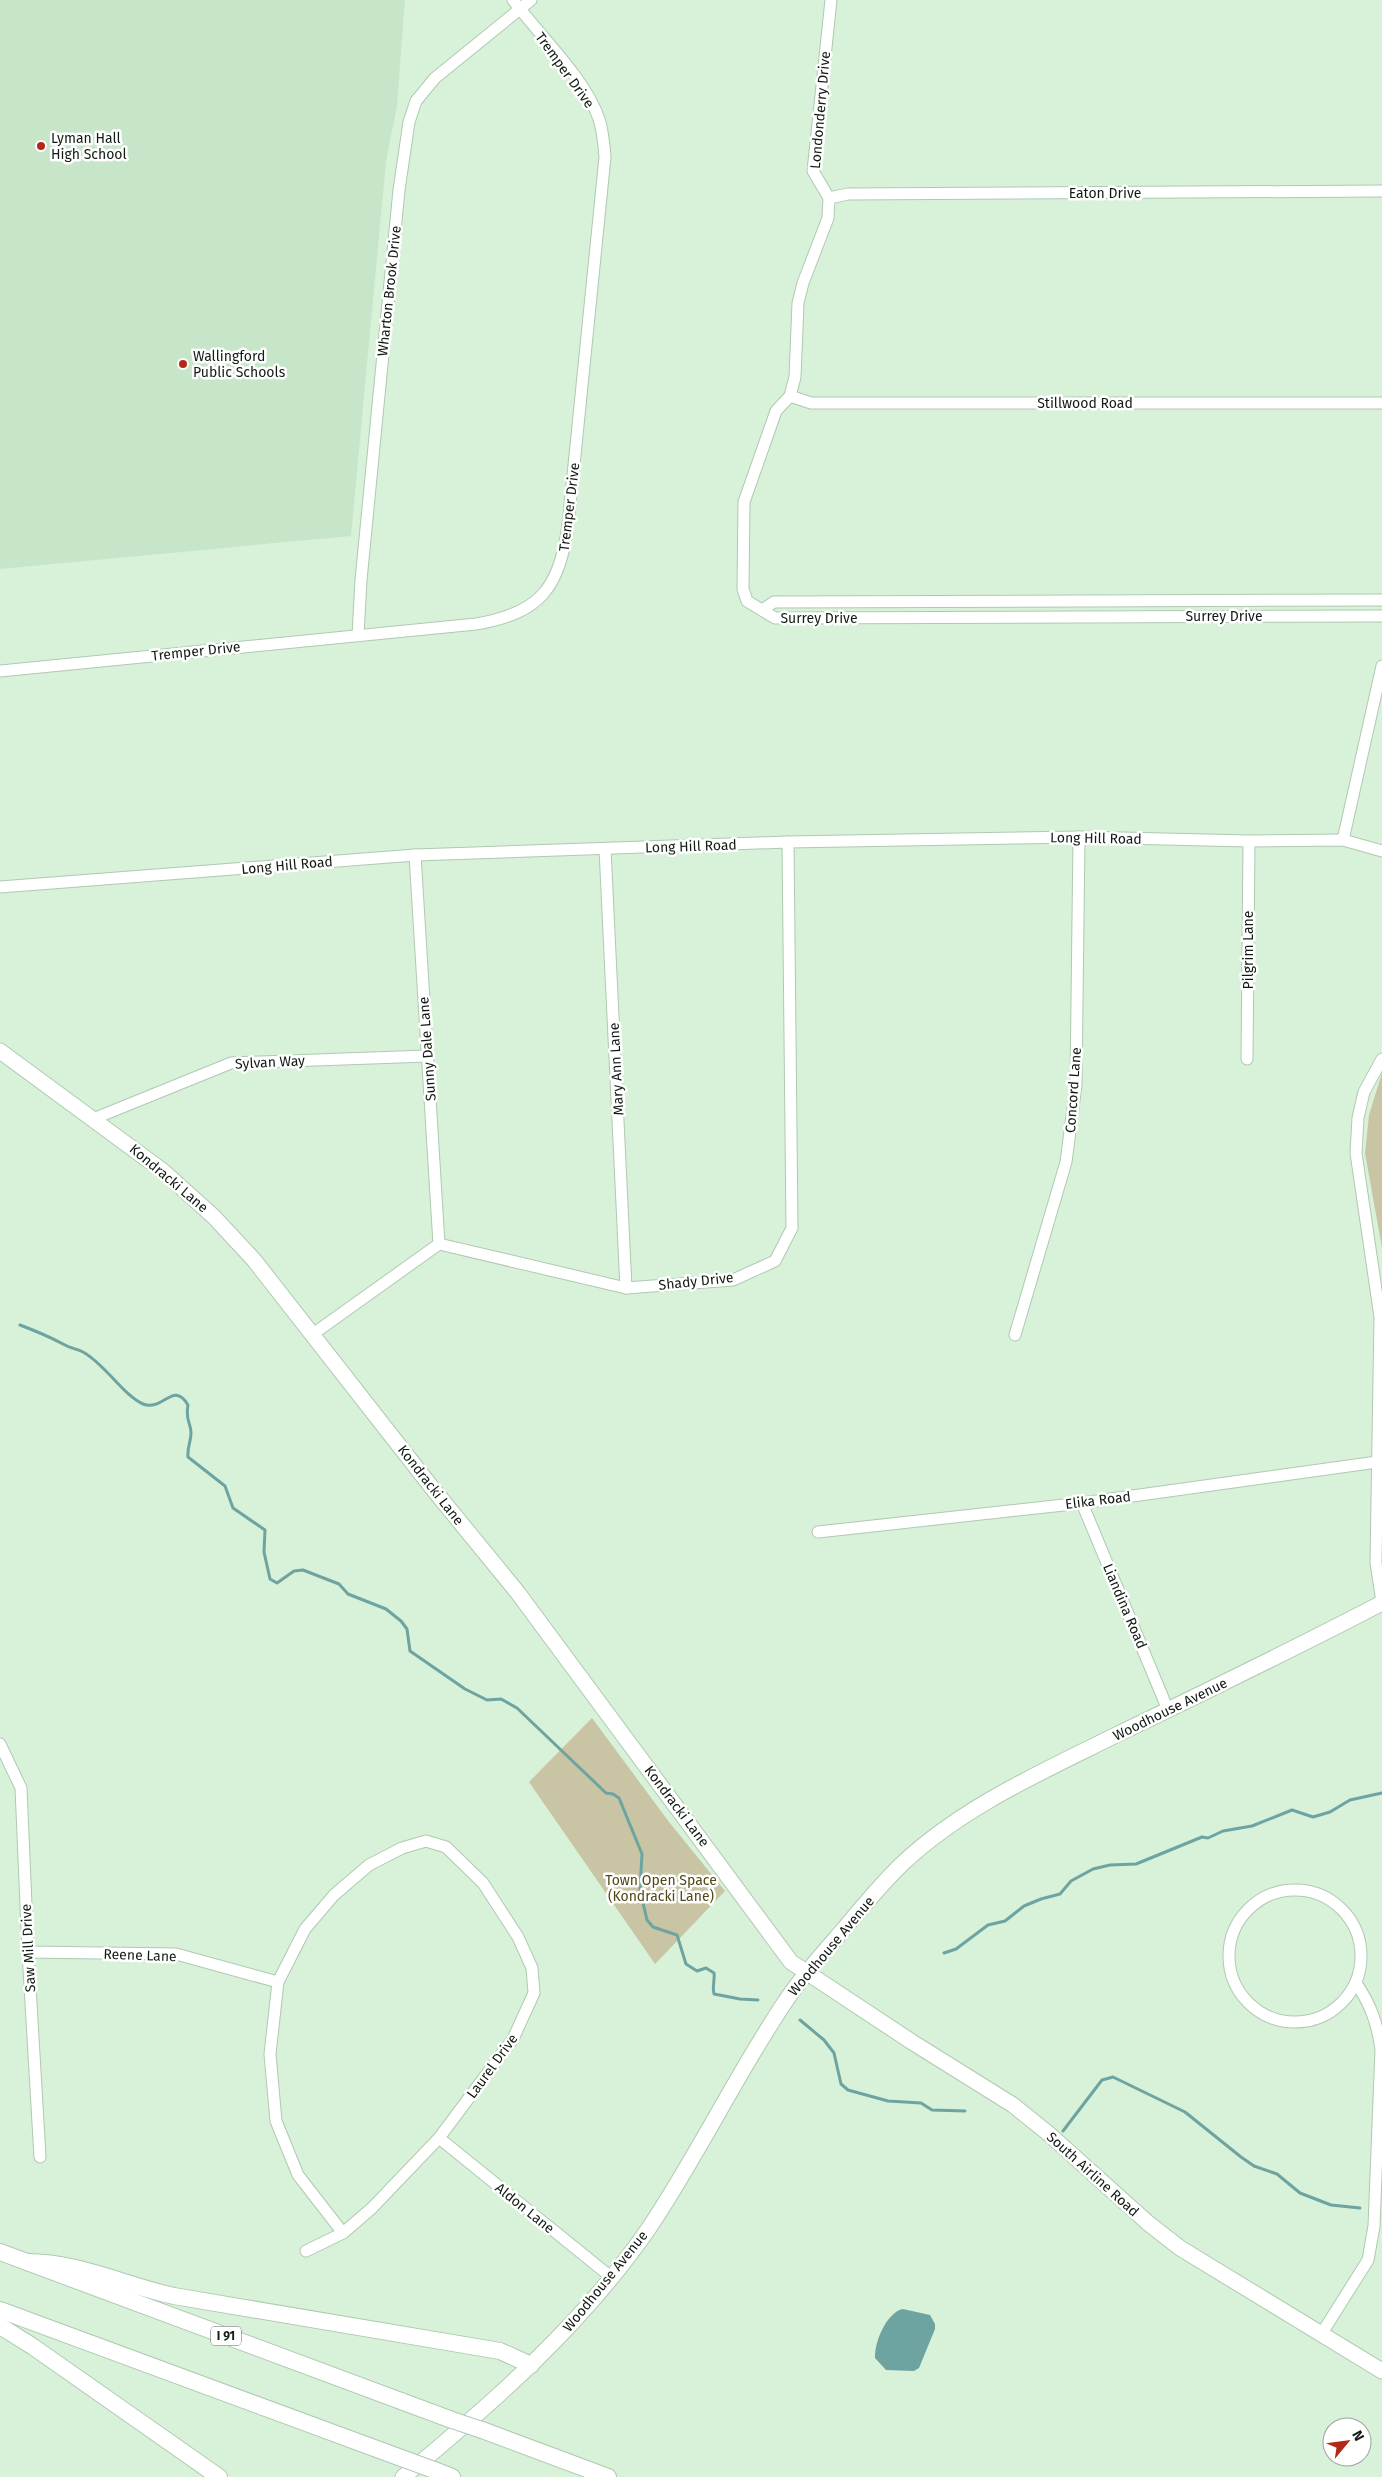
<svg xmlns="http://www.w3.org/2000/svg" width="1382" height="2477" viewBox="0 0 1382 2477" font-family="'Fira Sans',sans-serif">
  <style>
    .built { fill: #c7e6c9 }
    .green { fill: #c9c4a3 }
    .water { fill: #6da4a2 }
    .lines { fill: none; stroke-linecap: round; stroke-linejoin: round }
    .stream { stroke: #6da4a2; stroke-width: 3 }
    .minor-casing { stroke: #b0c9b2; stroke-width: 13 }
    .major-casing { stroke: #b0c9b2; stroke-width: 17 }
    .highway-casing { stroke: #b0c9b2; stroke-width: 18 }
    .minor { stroke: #fff; stroke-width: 11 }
    .major { stroke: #fff; stroke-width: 15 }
    .highway { stroke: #fff; stroke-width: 16 }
    .highway-bridge-casing { stroke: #b0c9b2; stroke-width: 18; stroke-linecap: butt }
    .highway-bridge { stroke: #fff; stroke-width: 16 }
    .poi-dot { fill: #b52717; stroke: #fff; stroke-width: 2 }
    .labels { text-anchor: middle; stroke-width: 5; stroke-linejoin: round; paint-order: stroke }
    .shield { fill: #fff; stroke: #595f5a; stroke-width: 1 }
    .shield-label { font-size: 12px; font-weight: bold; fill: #121b13 }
    .street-label { font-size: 14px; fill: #121b13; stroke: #fff }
    .poi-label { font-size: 14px; fill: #121b13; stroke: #fff; text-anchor: start }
    .park-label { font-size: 14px; fill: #514915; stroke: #fff }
  </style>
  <rect width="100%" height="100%" fill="#d8f1d9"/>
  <path class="built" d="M0,0h405l-8,106 -10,50 -4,37 -32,343 -351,33z"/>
  <g class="green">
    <path d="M1382,1073v175l-17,-95 4,-38z"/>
    <path d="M592,1718l77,104 56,69 -70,73 -126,-182z"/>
  </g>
  <path class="water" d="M903,2309l27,6 5,9v5l-16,39 -5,3 -28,-1 -11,-12c-1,-16 12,-46 28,-49z"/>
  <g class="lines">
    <g class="stream">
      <path d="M20,1325c16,6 30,12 45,20 5,3 12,4 18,7 22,12 41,44 60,52 20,8 30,-24 45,1 -3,16 3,17 3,28 0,9 -4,14 -3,24l37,29 8,22 32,22 -1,22 6,27 7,4 17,-12 9,-1 36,14 9,10 38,15 15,12 6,8 3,22 55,38 22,11 14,-1 16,9 89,85 7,1 6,4 23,56 -2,36 7,30 6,7 24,8 9,29 11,7 9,-3 8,5c1,7 -2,13 0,21l26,5 18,1"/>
      <path d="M944,1953l12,-4 32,-24 17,-4 19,-15 17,-7 19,-5 11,-13 22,-12 17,-4 26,-1 66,-27 6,1 15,-7 29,-5 40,-16 21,7 17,-5 20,-12 32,-7"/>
      <path d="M800,2020l24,20 10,13 7,31 7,6 40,11 33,2 11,7 33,1"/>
      <path d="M1063,2131l39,-51 11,-3 72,35 56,45 13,9 23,8 23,19 31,12 29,3"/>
    </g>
    <g class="minor-casing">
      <g id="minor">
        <path d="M831,0l-18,171 16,27 -1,20 -25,65 -5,20 -3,74 -5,19 -14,15 -32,91 -1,87 4,12 28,17 607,-2"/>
        <path d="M829,198l19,-4 534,-3"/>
        <path d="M790,396l21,7h571"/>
        <path d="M762,610l12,-8 608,-2"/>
        <path d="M358,635l3,-55 38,-390 10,-68 7,-21 19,-23 96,-78"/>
        <path d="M0,671l476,-47c65,-11 83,-36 92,-99l37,-368c-1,-13 -2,-26 -6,-38 -14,-41 -60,-84 -86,-119"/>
        <path d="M1343,840l39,-174"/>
        <path d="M605,849l21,439"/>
        <path d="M415,855l24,389"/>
        <path d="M0,887l415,-32 373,-13 291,-5 170,4 94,-1 39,11"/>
        <path d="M1247,1059l2,-218"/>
        <path d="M1382,1059l-18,33 -6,26 -2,35 24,164 -4,246 6,39"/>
        <path d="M93,1119l138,-56 196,-7"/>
        <path d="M313,1334l126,-90 187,44 107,-8 42,-19 17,-33 -4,-386"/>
        <path d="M1015,1335l51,-173 10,-77 3,-248"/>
        <path d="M1082,1503l86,207"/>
        <path d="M818,1532l264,-29 295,-41"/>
        <path d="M0,1744l21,44 7,164 12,205"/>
        <circle cx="1295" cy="1956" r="66"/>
        <path d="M28,1952l148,2 102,28"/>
        <path d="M439,2138l172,139"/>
        <path d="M306,2251l37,-18 29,-25 67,-70 74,-99 21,-46 -2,-25 -14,-31 -35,-54 -37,-36 -20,-6 -24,7 -33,17 -35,30 -29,34 -27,53 -8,72 6,67 22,54 45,58"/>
        <path d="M1322,2333l46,-73 6,-34 7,-177c-4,-26 -10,-44 -25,-66"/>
      </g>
    </g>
    <g class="major-casing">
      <g id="major">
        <path d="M0,1051l163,120 51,46 40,43 179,229 85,104 273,369 121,80 101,63 36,29 99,89 32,25 202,123"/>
        <path d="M403,2477c90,-74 179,-152 246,-249 49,-73 87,-153 136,-226 17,-26 38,-49 59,-73 19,-23 38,-46 59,-66 61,-57 139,-91 213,-128 89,-43 178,-86 266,-132"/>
      </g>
    </g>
    <g class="highway-casing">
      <g id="highway">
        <path d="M0,2252l452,168"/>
        <path d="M27,2262c51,0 97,23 147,34l326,55 31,14"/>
        <path d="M0,2310l404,149"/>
        <path d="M0,2326l32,20 187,131"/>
        <path d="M482,2430l126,47"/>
        <path d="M434,2470l18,7"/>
      </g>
    </g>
    <use href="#minor" class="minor"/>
    <use href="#major" class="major"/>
    <use href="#highway" class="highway"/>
    <g class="highway-bridge-casing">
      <g id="highway-bridge">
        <path d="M452,2420l30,10"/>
        <path d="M404,2459l30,11"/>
      </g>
    </g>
    <use href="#highway-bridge" class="highway-bridge"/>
  </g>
  <g class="poi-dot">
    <circle cx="41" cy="146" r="5"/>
    <circle cx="183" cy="364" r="5"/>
  </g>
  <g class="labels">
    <rect class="shield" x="211" y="2326.5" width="30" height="19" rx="4"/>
    <g class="shield-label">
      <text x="226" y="2340">I 91</text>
    </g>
    <g class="street-label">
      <text transform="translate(565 70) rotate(54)" y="5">Tremper Drive</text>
      <text transform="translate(820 110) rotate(-85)" y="5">Londonderry Drive</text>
      <text x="1105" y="198">Eaton Drive</text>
      <text transform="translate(389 291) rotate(-84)" y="5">Wharton Brook Drive</text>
      <text x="1085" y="408">Stillwood Road</text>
      <text transform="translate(569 507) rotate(-83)" y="5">Tremper Drive</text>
      <text x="1224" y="621">Surrey Drive</text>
      <text x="819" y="623">Surrey Drive</text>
      <text transform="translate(196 651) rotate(-6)" y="5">Tremper Drive</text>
      <text transform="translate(1096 838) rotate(1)" y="5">Long Hill Road</text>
      <text transform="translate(691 846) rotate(-2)" y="5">Long Hill Road</text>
      <text transform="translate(287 865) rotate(-5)" y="5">Long Hill Road</text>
      <text transform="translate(1248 950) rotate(-90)" y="5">Pilgrim Lane</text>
      <text transform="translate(427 1049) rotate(-94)" y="5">Sunny Dale Lane</text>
      <text transform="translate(270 1062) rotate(-3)" y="5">Sylvan Way</text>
      <text transform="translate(616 1069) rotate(-93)" y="5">Mary Ann Lane</text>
      <text transform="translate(1073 1090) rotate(-86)" y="5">Concord Lane</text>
      <text transform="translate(169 1178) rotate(40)" y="5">Kondracki Lane</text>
      <text transform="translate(696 1281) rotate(-6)" y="5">Shady Drive</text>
      <text transform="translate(431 1485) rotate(52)" y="5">Kondracki Lane</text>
      <text transform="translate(1098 1500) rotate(-7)" y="5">Elika Road</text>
      <text transform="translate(1125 1606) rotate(67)" y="5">Liandina Road</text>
      <text transform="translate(1170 1709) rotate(-26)" y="5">Woodhouse Avenue</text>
      <text transform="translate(677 1806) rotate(53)" y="5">Kondracki Lane</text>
      <text transform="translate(831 1946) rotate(-50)" y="5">Woodhouse Avenue</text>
      <text transform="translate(28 1948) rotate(-93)" y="5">Saw Mill Drive</text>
      <text transform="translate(140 1955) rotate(2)" y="5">Reene Lane</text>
      <text transform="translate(492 2066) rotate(-54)" y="5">Laurel Drive</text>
      <text transform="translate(1093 2174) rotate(42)" y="5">South Airline Road</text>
      <text transform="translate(525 2208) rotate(39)" y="5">Aldon Lane</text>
      <text transform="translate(605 2281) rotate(-51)" y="5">Woodhouse Avenue</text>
    </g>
    <g class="poi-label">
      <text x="51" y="143">Lyman Hall<tspan x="51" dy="16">High School</tspan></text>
      <text x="193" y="361">Wallingford<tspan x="193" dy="16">Public Schools</tspan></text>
    </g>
    <g class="park-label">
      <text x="661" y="1885">Town Open Space<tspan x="661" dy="16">(Kondracki Lane)</tspan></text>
    </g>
  </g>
  <g transform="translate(1347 2442) rotate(61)"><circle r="24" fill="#ffffff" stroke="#a0a4a1"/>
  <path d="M0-4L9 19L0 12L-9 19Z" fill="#b52717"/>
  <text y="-8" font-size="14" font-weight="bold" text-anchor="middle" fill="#121b13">N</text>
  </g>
</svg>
